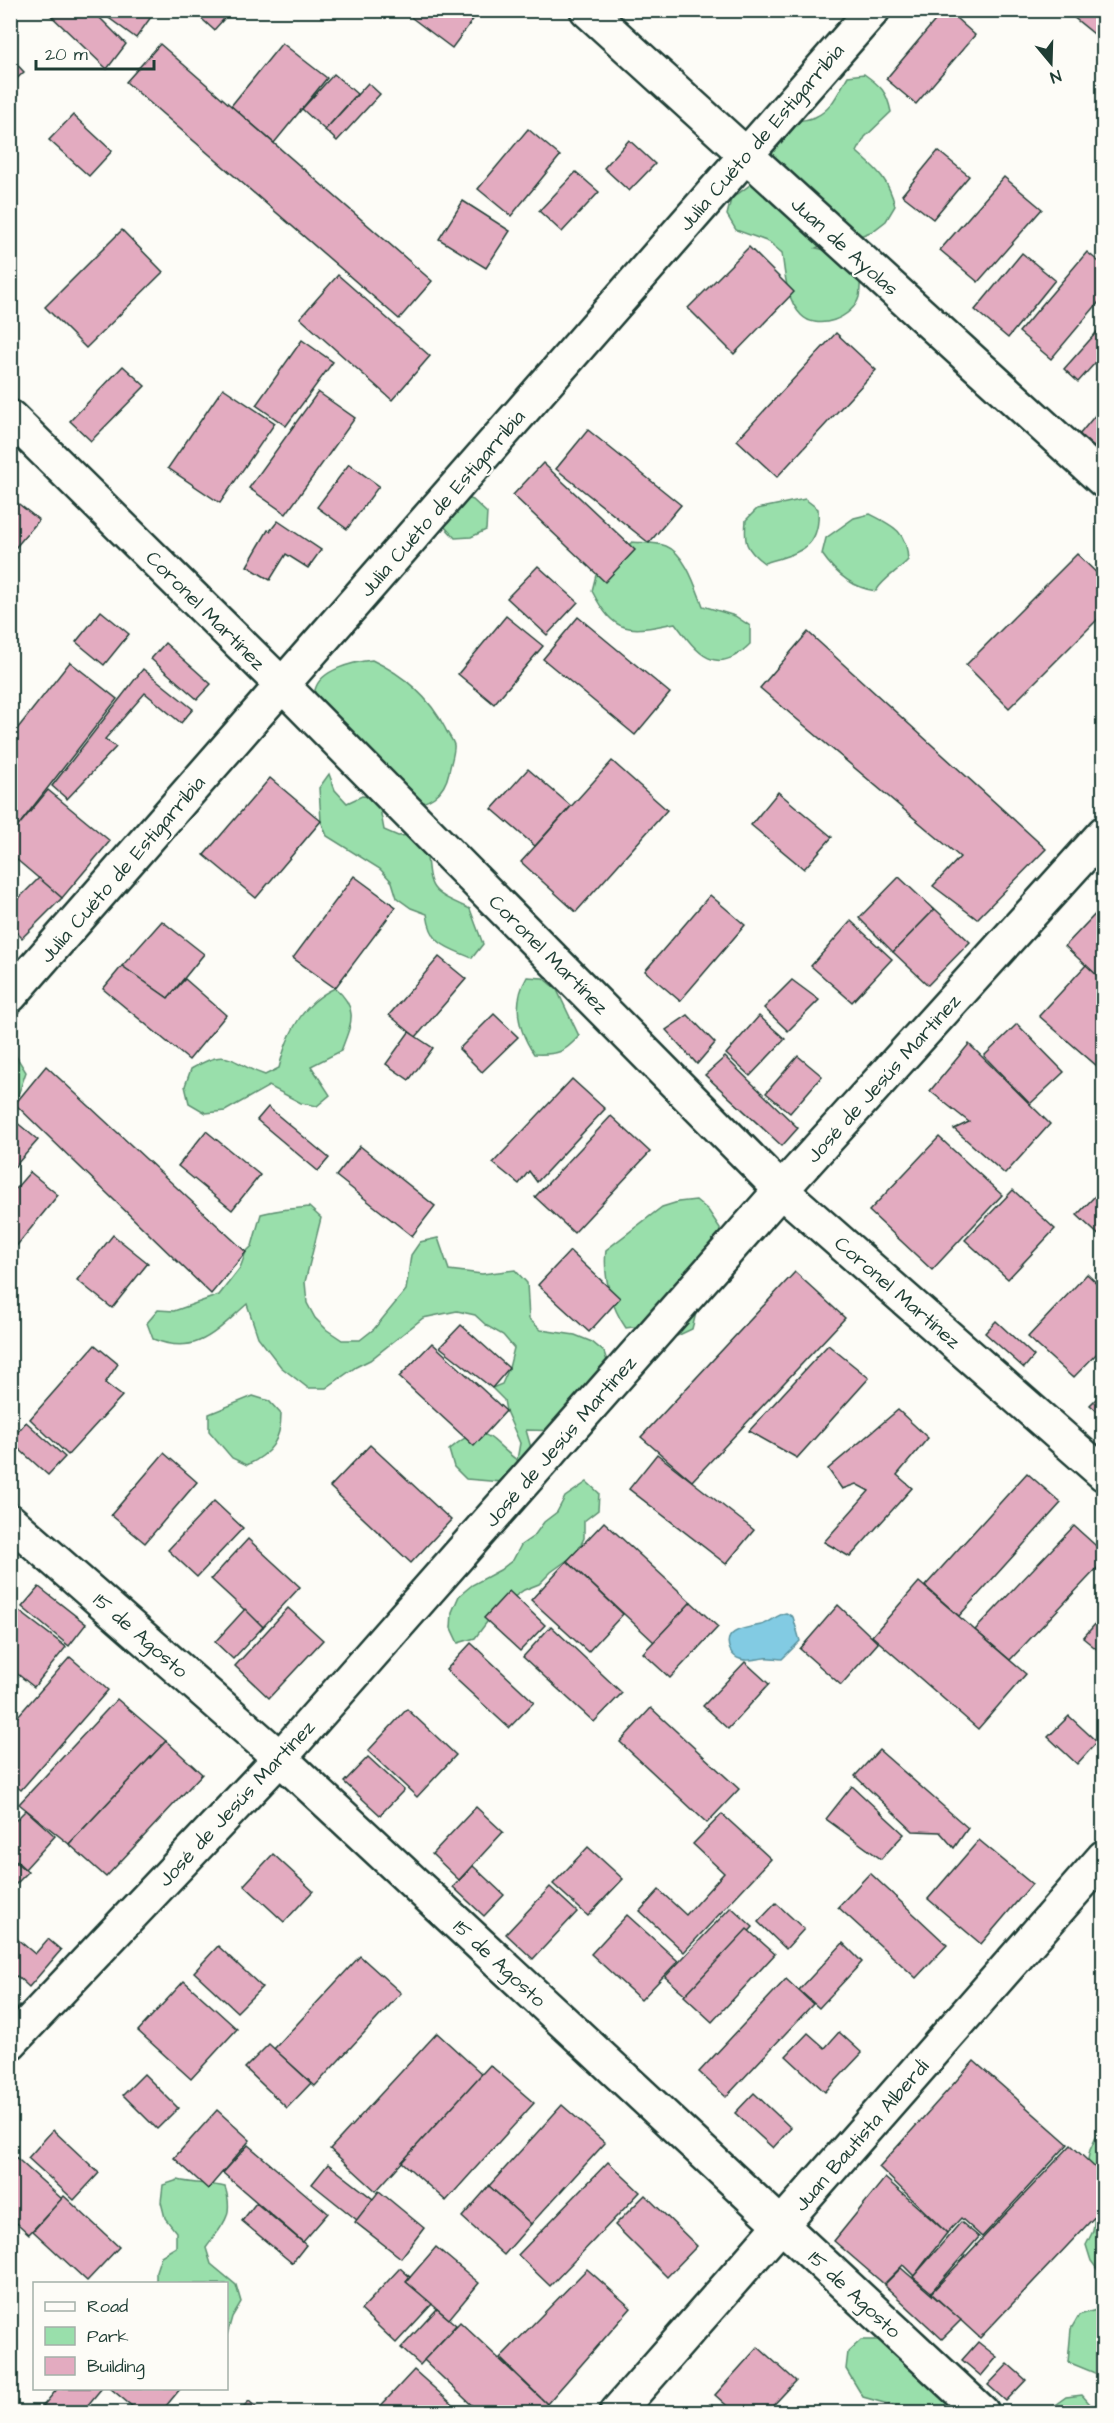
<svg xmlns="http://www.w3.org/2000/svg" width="1114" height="2423" viewBox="0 0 1114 2423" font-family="'Architects Daughter',sans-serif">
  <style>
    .green { fill: #99dfab; stroke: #5c8e70; stroke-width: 1.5 }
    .water { fill: #82cbe3; stroke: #5a929d; stroke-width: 1.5 }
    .building { fill: #e3abc0; stroke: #1f3d34; stroke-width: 1.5 }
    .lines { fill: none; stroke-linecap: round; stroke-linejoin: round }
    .street-casing { stroke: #1f3d34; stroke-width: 38 }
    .street { stroke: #fdfcf7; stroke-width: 33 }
    .labels { text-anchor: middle; stroke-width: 4.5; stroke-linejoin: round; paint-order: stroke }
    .street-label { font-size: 20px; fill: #1f3d34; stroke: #fdfcf7 }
  </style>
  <rect width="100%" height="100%" fill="#fdfcf7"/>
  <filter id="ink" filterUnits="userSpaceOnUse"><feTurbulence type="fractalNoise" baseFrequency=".0167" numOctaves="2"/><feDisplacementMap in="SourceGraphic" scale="12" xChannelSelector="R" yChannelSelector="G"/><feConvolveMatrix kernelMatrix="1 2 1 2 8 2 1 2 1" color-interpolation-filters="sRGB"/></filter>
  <g filter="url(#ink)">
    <g class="green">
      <path d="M864,74c17,12 23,18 27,38l-26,25 -8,15c20,18 31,26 38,54l-9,15 -13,10 -18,7 -18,-1 -21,11 32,7 12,10c0,10 1,23 -1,32 -6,21 -42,35 -58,18 -15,-16 -16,-41 -19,-62l-13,-11 -33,-12 -9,-15 4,-16 42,-31 -1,-34c20,-19 22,-9 43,-17 17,-7 24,-26 33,-41z"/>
      <path d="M458,495l15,5 14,13 -1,17 -15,7 -16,1 -11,-12 -7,-15z"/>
      <path d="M805,499l13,10c3,41 -21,44 -54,54 -19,-14 -20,-21 -18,-43l11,-11z"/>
      <path d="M870,514c24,12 37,18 38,46 -10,11 -24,18 -32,31 -23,-3 -41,-18 -54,-37l4,-16 28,-20z"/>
      <path d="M632,542c10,1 24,0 34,4 20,8 30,42 37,60l32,10 15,10v18c-34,34 -52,10 -75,-21 -45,9 -60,13 -83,-32l4,-16z"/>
      <path d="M372,660c32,15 57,37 73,68 2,5 8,12 9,17 1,7 -4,20 -5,27 -5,24 -21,32 -43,34l-89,-82c-1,-10 -4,-24 -2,-34 5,-21 40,-28 57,-30z"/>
      <path d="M329,774l6,16 12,13 15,-7 16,2 6,32 14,6 17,-1 11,11c4,46 2,44 44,63l13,35 -11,14c-26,-11 -41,-13 -45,-44l-16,-6 -14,-10 -5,-16 -12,-13 -53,-33 -6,-15 -2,-33z"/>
      <path d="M527,977l16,1 14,12 22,46c-15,17 -22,19 -45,18 -16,-24 -22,-51 -7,-77z"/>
      <path d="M335,988c25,21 16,36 6,63l-30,15 19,29 -13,11 -16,-3 -32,-17 -44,25 -19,2 -17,-10 -4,-17 6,-17c40,-24 38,-6 74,6l14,-7c8,-34 23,-65 56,-80z"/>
      <path d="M11,1048l15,24 -11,32h-4z"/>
      <path d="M696,1200l12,10 12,18v17l-15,32 -13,52 -17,8 -35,-11 -14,2c-15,-21 -23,-52 -20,-78l56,-43 16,-5z"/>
      <path d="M309,1207l12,11 -16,64 2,21 8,15 12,12 15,10h18l14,-11 32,-39 5,-35 9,-13 18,-4 11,32 33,4 33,-4 12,13 2,36 12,11 34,5 17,7 12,10 5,15 -44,64 -39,-1 7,25 -31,27 -36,-3 -12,-12 -5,-17c37,-33 39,-10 68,10l3,-17 -14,-32 -2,-11 -12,-12 10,-4 7,-16 5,-20 -11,-13 -16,-9 -12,-11 -18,-4 -34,7 -53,42 -14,7 -30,21h-18l-27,-21 -23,-30 -11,-33c-31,27 -50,53 -94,35l-6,-16 11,-13 16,1 45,-16 21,-27 6,-16 6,-6 9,-32c16,-5 32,-5 48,-7z"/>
      <path d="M253,1396l16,5 12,13c0,26 -10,40 -34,51l-15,-7 -23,-27v-17z"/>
      <path d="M587,1482l12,11 -1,17 -14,11v17l-7,15 -26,19 -12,12 -15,6 -28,20 -21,28 -17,5 -7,-15 1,-16 7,-16 13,-11 28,-15 13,-10 8,-15 13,-9 10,-14 13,-10 8,-15z"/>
      <path d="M1103,2133v144l-12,-16 -5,-16 7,-14 2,-17 -12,-32 7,-32 7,-15z"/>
      <path d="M178,2180c16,4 31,3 47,7 10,30 -3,38 -19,61l5,16 25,21 5,17 -9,15 -5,18 -1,-51h-70v-13l5,-15 15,-9v-15l-11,-14 -4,-16 2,-17z"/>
      <path d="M1103,2308v61l-6,5 -29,-12 3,-33 8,-14z"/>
      <path d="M861,2340h34l59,54 -4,16 4,2h-53l-6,-6 -32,-9 -17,-28 2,-17z"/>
      <path d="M1082,2395l15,17h-52l21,-15z"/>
    </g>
    <path class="water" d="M786,1613l7,4 7,24 -18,18c-6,0 -13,-2 -18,-1 -8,1 -16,4 -24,1 -4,-1 -8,-5 -10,-9 -9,-21 18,-22 31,-25 9,-2 15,-10 25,-12z"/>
    <g class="building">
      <path d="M45,10h47l34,34 -19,25z"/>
      <path d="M98,10h58l-20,28z"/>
      <path d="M192,10h40l-18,20z"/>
      <path d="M406,10h74l-28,38 -48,-36z"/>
      <path d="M944,10h3l28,25 -59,69 -30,-25z"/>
      <path d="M1076,10h28v32l-32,-26z"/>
      <path d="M282,43l45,35 -53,65 -43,-37z"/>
      <path d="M160,44l272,237 -33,38 -273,-237z"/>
      <path d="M10,57l14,15 -14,13z"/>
      <path d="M334,74l23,20 -32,36 -23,-21z"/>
      <path d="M368,83l12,11 -43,47 -12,-11z"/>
      <path d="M73,115l39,36 -23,25 -40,-36z"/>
      <path d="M528,129l32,27 -49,60 -33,-27z"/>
      <path d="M629,140l26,24 -26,27 -25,-23z"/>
      <path d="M938,151l31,25 -36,43 -31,-24z"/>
      <path d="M576,172l23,20 -37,40 -23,-21z"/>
      <path d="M1004,177l38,32 -64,73 -38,-32z"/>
      <path d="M463,201l47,30 -24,37 -47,-29z"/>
      <path d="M122,230l41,42 -77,76 -41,-41z"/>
      <path d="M749,247l45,45 -60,62 -46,-46z"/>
      <path d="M1087,252l17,14v30l-53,63 -32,-27z"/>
      <path d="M1022,253l33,27 -47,58 -33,-28z"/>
      <path d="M338,275l92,81 -38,44 -92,-82z"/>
      <path d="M1104,324v29l-26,29 -14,-13z"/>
      <path d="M836,333l40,37 -99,107 -40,-37z"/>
      <path d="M302,340l31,22 -47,64 -30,-21z"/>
      <path d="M123,366l22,20 -54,55 -21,-20z"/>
      <path d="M223,388l52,35 -55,80 -52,-35z"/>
      <path d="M318,392l37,26 -69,96 -37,-26z"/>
      <path d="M1097,413l7,5v37l-25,-20z"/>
      <path d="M588,430l93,75 -32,38 -93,-74z"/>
      <path d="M543,463l92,87 -30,32 -92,-87z"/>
      <path d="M349,464l30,22 -32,43 -30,-22z"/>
      <path d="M10,497l29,23 -29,34z"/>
      <path d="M278,521l43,29 -13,18 -22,-14 -16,26 -23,-14 21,-36 2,1z"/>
      <path d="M1077,554l27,26v33l-95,95 -43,-43z"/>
      <path d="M538,566l40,36 -31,33 -40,-37z"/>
      <path d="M101,611l28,23 -25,31 -28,-23z"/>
      <path d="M506,616l37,30 -49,58 -36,-30z"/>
      <path d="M578,617l92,76 -35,42 -92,-76z"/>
      <path d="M808,632l238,217 -69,70 -44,-33 27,-29 -200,-169z"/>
      <path d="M165,643l46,41 -14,15 -46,-40z"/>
      <path d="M70,662l47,37 -106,136 -1,-97z"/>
      <path d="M143,669l50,40 -12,14 -36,-30 -40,46 11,8 -49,52 -15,-13z"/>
      <path d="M612,761l55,49 -91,102 -55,-50z"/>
      <path d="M528,769l43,37 -36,40 -43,-37z"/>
      <path d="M270,778l51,43 -65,77 -52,-43z"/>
      <path d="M48,790l62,51 -48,57 -52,-44v-18z"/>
      <path d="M778,792l54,45 -28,32 -53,-44z"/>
      <path d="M354,876l42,31 -61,81 -42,-30z"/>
      <path d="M899,877l35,33 -41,42 -34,-34z"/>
      <path d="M39,878l23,20 -40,40 -12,-12v-19z"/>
      <path d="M710,895l35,30 -65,76 -35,-30z"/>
      <path d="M1104,905v77l-39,-36z"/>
      <path d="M935,909l35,33 -42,43 -35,-33z"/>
      <path d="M162,921l42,33 -36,44 -46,-32z"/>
      <path d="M851,921l41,38 -40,43 -41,-36z"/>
      <path d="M439,957l27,22 -50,58 -27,-22z"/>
      <path d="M1086,965l18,17v90l-65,-56z"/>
      <path d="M122,966l46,32 17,-19 41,36 -37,45 -86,-71z"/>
      <path d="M792,980l27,20 -31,31 -24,-23z"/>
      <path d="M494,1014l24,23 -36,35 -23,-23z"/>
      <path d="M688,1015l27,28 -18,21 -31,-34z"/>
      <path d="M759,1016l26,23 -35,37 -24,-22z"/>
      <path d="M1017,1024l47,48 -34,32 -46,-48z"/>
      <path d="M409,1032l24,16 -24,32 -23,-16z"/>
      <path d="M969,1044l81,80 -45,50 -51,-45 15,-7 -39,-31z"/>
      <path d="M798,1056l24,20 -32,37 -24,-20z"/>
      <path d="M725,1057l73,71 -16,18 -77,-71z"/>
      <path d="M46,1066l200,186 -35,42 -196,-190z"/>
      <path d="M572,1079l33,30 -68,73 -8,-11 -10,13 -26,-21z"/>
      <path d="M268,1107l61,51 -11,13 -61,-51z"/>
      <path d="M611,1116l39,36 -76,81 -39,-36z"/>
      <path d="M10,1117l28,23 -28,32z"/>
      <path d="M206,1131l54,44 -28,35 -54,-44z"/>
      <path d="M939,1137l63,58 -70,75 -63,-59z"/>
      <path d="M360,1146l75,60 -23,30 -76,-60z"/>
      <path d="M30,1172l28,23 -48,59v-59z"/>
      <path d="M1013,1190l42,39 -47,50 -43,-39z"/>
      <path d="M1095,1196l9,7v37l-27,-25z"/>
      <path d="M113,1235l35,28 -36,45 -35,-28z"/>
      <path d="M570,1251l50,47 -31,34 -51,-47z"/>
      <path d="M795,1272l50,46 -153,163 -51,-44z"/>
      <path d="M1087,1274l17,16v56l-31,32 -45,-41z"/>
      <path d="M996,1321l38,35 -10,12 -39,-35z"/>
      <path d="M461,1325l48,43 -17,20 -52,-41z"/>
      <path d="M432,1343l74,68 -32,35 -75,-69z"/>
      <path d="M95,1345l23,19 -13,19 17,13 -54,59 -38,-36z"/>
      <path d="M828,1345l41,33 -72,80 -48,-27z"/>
      <path d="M1104,1391v26l-14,-12z"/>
      <path d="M898,1410l30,28 -31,37 15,13 -62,69 -26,-15 45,-51 -13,-7 -14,5 -14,-20z"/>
      <path d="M26,1422l39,35 -17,18 -38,-34z"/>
      <path d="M370,1445l81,75 -40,43 -81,-76z"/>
      <path d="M164,1453l33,29 -52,61 -34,-28z"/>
      <path d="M657,1454l97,76 -28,34 -97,-75z"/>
      <path d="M1027,1473l34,30 -102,113 -34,-30z"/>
      <path d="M214,1501l29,27 -46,49 -29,-27z"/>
      <path d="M604,1522l87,80 -37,40 -87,-81z"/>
      <path d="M1074,1526l30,27v8l-94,99 -35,-30z"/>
      <path d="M248,1539l52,48 -37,40 -52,-48z"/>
      <path d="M567,1561l56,53 -35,38 -57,-52z"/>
      <path d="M919,1582l107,92 -48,55 -106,-93z"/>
      <path d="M39,1587l47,37 -17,22 -47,-39z"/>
      <path d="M509,1591l36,34 -25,26 -36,-33z"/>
      <path d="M691,1602l27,25 -48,51 -27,-25z"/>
      <path d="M838,1605l40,38 -37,42 -41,-36z"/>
      <path d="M288,1608l35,32 -54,58 -34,-32z"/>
      <path d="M245,1609l18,18 -30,32 -18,-17z"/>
      <path d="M19,1611l47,36 -32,40 -24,-19v-46z"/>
      <path d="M1104,1614v41l-21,-17z"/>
      <path d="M551,1626l71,67 -28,29 -71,-65z"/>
      <path d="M471,1643l63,59 -25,26 -63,-58z"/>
      <path d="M70,1657l38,33 -87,100 -11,-9v-56z"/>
      <path d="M745,1662l24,22 -41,45 -25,-23z"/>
      <path d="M117,1699l49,42 -97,103 -50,-40z"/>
      <path d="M651,1708l88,81 -32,34 -87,-81z"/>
      <path d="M407,1709l49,46 -39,42 -49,-46z"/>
      <path d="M1069,1716l28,26 -20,22 -29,-27z"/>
      <path d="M166,1741l36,33 -96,103 -37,-33z"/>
      <path d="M879,1750l89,78 -14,20 -14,-16 -27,-1 -58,-55z"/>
      <path d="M368,1757l36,33 -24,25 -36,-33z"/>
      <path d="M852,1786l52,48 -23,25 -55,-40z"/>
      <path d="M476,1807l27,25 -44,48 -27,-26z"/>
      <path d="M26,1810l29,26 -30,33 -15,-14v-29z"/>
      <path d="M722,1814l49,45 -87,93 -44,-41 19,-21 27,25 38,-42 -31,-29z"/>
      <path d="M979,1840l53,44 -51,60 -53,-45z"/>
      <path d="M588,1847l35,32 -35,37 -35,-32z"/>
      <path d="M273,1854l40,37 -29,31 -40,-37z"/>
      <path d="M10,1858l18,14 -18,18z"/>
      <path d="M473,1866l31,29 -20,21 -31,-29z"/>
      <path d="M870,1873l77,72 -31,33 -78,-71z"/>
      <path d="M550,1887l27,25 -44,47 -27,-25z"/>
      <path d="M776,1903l28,26 -18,20 -28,-27z"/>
      <path d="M731,1907l22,20 -65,70 -23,-20z"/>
      <path d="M627,1915l51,46 -37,39 -50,-46z"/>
      <path d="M747,1929l28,25 -63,68 -28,-26z"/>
      <path d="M10,1933l25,21 13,-15 13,11 -32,37 -12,-11 -7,5z"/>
      <path d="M843,1943l19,19 -43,46 -20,-18z"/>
      <path d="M218,1946l44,41 -25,25 -43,-40z"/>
      <path d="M360,1956l41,37 -86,93 -41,-37z"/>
      <path d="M786,1979l27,25 -87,93 -27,-25z"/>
      <path d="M184,1981l53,48 -46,50 -53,-48z"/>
      <path d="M839,2032l23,21 -37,39 -39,-36 22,-23 17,15z"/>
      <path d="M437,2033l45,41 -106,117 -46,-42z"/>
      <path d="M269,2044l42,39 -24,25 -42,-40z"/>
      <path d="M974,2061l94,83 -86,93 -21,-19 -14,15 -68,-66z"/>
      <path d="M490,2065l44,38 -88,98 -44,-39z"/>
      <path d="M144,2074l34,34 -21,21 -34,-34z"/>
      <path d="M754,2093l37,35 -18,20 -38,-35z"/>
      <path d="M562,2105l43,38 -74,81 -42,-38z"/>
      <path d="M217,2110l33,30 -42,49 -34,-31z"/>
      <path d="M53,2130l46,43 -25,27 -46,-42z"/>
      <path d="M248,2145l80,68 -25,29 -80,-69z"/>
      <path d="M1071,2145l33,31v31l-124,131 -49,-45z"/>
      <path d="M10,2152l52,47 -33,35 -19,-17z"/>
      <path d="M608,2162l32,30 -90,94 -32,-31z"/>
      <path d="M328,2164l45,35 -16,21 -45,-36z"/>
      <path d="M885,2178l62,55 -33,43 -11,-11 -19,19 -50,-43z"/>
      <path d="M489,2186l42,38 -27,31 -42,-38z"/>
      <path d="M379,2191l45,37 -23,30 -46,-36z"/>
      <path d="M645,2195l52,51 -30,31 -52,-52z"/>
      <path d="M64,2196l55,51 -32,34 -54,-50z"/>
      <path d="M256,2203l50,42 -14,18 -50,-42z"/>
      <path d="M961,2222l18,15 -48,55 -18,-15z"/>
      <path d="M436,2247l43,36 -30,36 -43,-37z"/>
      <path d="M400,2268l10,9 -4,5 26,22 -36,39 -35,-33z"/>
      <path d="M901,2268l60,52 -19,19 -58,-54z"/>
      <path d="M587,2269l44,39 -84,96 -47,-46z"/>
      <path d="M437,2309l19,16 -36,40 -19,-17z"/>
      <path d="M460,2322l87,82 -8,8h-60l-55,-52z"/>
      <path d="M978,2342l19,15 -16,19 -19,-16z"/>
      <path d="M758,2347l38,34 -29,31h-33l-19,-17z"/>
      <path d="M1008,2364l18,16 -20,21 -18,-16z"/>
      <path d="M414,2370l47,42h-86z"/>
      <path d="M58,2388h44l-20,24h-44z"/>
      <path d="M110,2388h71l-20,24h-22z"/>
      <path d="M249,2401l12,11h-23z"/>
      <path d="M710,2404l9,8h-17z"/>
    </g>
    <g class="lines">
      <g class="street-casing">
        <g id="street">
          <path d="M587,10l517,471"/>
          <path d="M10,417l273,269 498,504 323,284"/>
          <path d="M10,996l863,-986"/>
          <path d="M10,1521l270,237 702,654"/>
          <path d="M10,2043l270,-285 501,-568 323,-357"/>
          <path d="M617,2412l487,-555"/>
        </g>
      </g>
      <use href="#street" class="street"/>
    </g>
  </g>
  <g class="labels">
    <g class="street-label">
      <text transform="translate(761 137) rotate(-49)" y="7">Julia Cuéto de Estigarribia</text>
      <text transform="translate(845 246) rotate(42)" y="7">Juan de Ayolas</text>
      <text transform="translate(442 503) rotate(-49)" y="7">Julia Cuéto de Estigarribia</text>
      <text transform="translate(206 610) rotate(45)" y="7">Coronel Martínez</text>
      <text transform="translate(122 869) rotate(-49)" y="7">Julia Cuéto de Estigarribia</text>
      <text transform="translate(549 954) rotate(45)" y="7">Coronel Martínez</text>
      <text transform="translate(883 1078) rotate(-48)" y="7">José de Jesús Martinez</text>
      <text transform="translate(898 1292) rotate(41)" y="7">Coronel Martínez</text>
      <text transform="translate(560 1441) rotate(-49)" y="7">José de Jesús Martinez</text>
      <text transform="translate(141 1635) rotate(41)" y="7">15 de Agosto</text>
      <text transform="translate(236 1803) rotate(-47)" y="7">José de Jesús Martinez</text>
      <text transform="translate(500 1963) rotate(43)" y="7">15 de Agosto</text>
      <text transform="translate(861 2135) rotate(-49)" y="7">Juan Bautista Alberdi</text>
      <text transform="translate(855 2294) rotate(43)" y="7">15 de Agosto</text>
    </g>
  </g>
  <rect width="1114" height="2423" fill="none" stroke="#fdfcf7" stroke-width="36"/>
  <rect x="18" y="18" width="1078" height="2387" fill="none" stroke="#1f3d34" stroke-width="2" filter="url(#ink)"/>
  <rect x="33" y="2282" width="195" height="108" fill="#fdfcf7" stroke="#a4b0a9" stroke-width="1.5"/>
  <rect x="45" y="2302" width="30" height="9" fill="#fdfcf7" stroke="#a4b0a9" stroke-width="1.5"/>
  <text x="87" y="2312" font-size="18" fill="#1f3d34">Road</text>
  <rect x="45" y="2327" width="30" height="18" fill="#99dfab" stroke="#a4b0a9" stroke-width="1.5"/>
  <text x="87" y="2342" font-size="18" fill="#1f3d34">Park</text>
  <rect x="45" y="2357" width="30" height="18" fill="#e3abc0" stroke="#a4b0a9" stroke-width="1.5"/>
  <text x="87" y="2372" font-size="18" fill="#1f3d34">Building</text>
  <g transform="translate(1051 63) rotate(161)" stroke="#fdfcf7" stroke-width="4.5" paint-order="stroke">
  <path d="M0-4.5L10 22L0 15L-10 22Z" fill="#1f3d34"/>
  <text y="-9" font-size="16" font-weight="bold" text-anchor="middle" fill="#1f3d34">N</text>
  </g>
  <path d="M36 60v9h118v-9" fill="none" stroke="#1f3d34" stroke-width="3"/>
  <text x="45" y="60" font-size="18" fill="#1f3d34" stroke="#fdfcf7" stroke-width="4.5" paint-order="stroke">20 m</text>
</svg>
